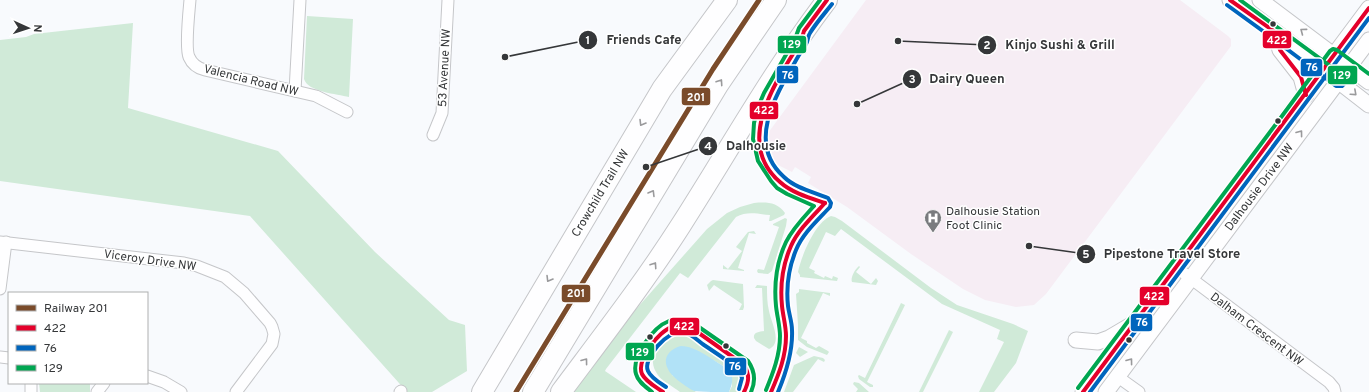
<svg xmlns="http://www.w3.org/2000/svg" width="1369" height="392" viewBox="0 0 1369 392" font-family="Overpass,sans-serif">
  <style>
    .commercial { fill: #f6edf4 }
    .green { fill: #d0ead8 }
    .water { fill: #b1e2f7 }
    .lines { fill: none; stroke-linecap: round; stroke-linejoin: round }
    .street-casing { stroke: #c5c6c9; stroke-width: 13 }
    .secondary-casing { stroke: #c5c6c9; stroke-width: 17 }
    .highway-casing { stroke: #c5c6c9; stroke-width: 22 }
    .street { stroke: #fefeff; stroke-width: 11 }
    .secondary { stroke: #fefeff; stroke-width: 15 }
    .highway { stroke: #fefeff; stroke-width: 20 }
    .bus-1-casing { stroke: #fff; stroke-width: 7 }
    .bus-2-casing { stroke: #fff; stroke-width: 7 }
    .bus-3-casing { stroke: #fff; stroke-width: 7 }
    .bus-1 { stroke: #e4002b; stroke-width: 4 }
    .bus-2 { stroke: #0065bd; stroke-width: 4 }
    .bus-3 { stroke: #00a651; stroke-width: 4 }
    .rail-1-casing { stroke: #fff; stroke-width: 8 }
    .rail-1 { stroke: #7a4b2a; stroke-width: 5 }
    .oneway { stroke: #9a9a9c }
    .bus-dot { fill: #353739; stroke: #fff; stroke-width: 1.5 }
    .labels { text-anchor: middle; stroke-width: 3; stroke-linejoin: round; paint-order: stroke }
    .street-label { font-size: 12px; fill: #353739; stroke: #fff }
    .poi-label { font-size: 12px; fill: #353739; stroke: #fff; text-anchor: start }
    .leader { fill: none; stroke: #353739; stroke-width: 1.5 }
    .callout-dot { fill: #353739; stroke: #fff; stroke-width: 1.5 }
    .mark-label { font-size: 12px; text-anchor: middle; font-weight: bold; fill: #fff }
    .callout-label { font-size: 13px; text-anchor: middle; font-weight: bold; fill: #353739; stroke: #fff; stroke-width: 3; stroke-linejoin: round; paint-order: stroke }
    .line-badge { stroke: #fff; stroke-width: 1.5 }
    .badge-label { font-size: 11px; text-anchor: middle; font-weight: bold; fill: #fff }
  </style>
  <rect width="100%" height="100%" fill="#f8fafd"/>
  <path class="commercial" d="M866,0h314l48,36 3,3v7l-185,248 -12,11 -18,2 -31,-7 -22,-11 -52,-35 -64,-47 -39,-24 3,-6 -16,-10 -3,5 -18,-9 -6,-30z"/>
  <g class="green">
    <path d="M307,16l46,3 -4,78c-12,-3 -41,-5 -45,-18z"/>
    <path d="M133,23l-5,85 150,43 97,101 74,68 16,5 2,46 -35,21h-25l-157,-176 -250,-35v-141l26,-3 8,-3z"/>
    <path d="M754,203c13,-1 23,-1 31,10l-1,2 -13,6h-2l1,-6c-13,-1 -23,-4 -34,2l-47,60 -1,1 -8,-5 -74,96 -1,2 31,21h-66l52,-67 85,-96 20,-16 13,-6z"/>
    <path d="M831,216l4,1 7,4 89,67 26,17 56,19 15,7 -12,32 -22,29h-15l25,-50 -7,-3 3,-9 -58,-26 -101,-75 -6,7 -9,-4 -17,36 6,3 -1,2 10,5 1,-2 7,3 1,-3 5,2 -1,3 -37,-4v-2l-2,-3c3,-15 17,-50 33,-56z"/>
    <path d="M785,218l2,1 -1,7 -14,45 -4,3 -10,-1 -1,-2 1,-2 6,1 15,-43 -6,-2v-1z"/>
    <path d="M754,231l2,3 -7,-1 -11,35 6,2v1l-21,-2v-4l5,4 14,-18 -6,-4 12,-15z"/>
    <path d="M859,266l1,1 -4,5 15,12 5,-6 2,3 -2,4 -24,-3c-2,-4 3,-13 7,-16z"/>
    <path d="M713,280l30,4 1,23 -1,3h-4l3,-6 -28,-19 -5,6 -2,-6 4,-4z"/>
    <path d="M757,285l10,1c0,9 0,17 2,25 2,11 14,32 0,38l-13,-8 -2,-3c-1,-6 5,-6 10,-7l-2,-43h-7z"/>
    <path d="M799,289l31,4v3l-7,-3 -22,45 6,3v2l9,5 3,-2 9,5 1,1 -2,3 -20,-8 -9,-7v-15l-2,-31 3,-2z"/>
    <path d="M901,303l4,2 -38,77 6,3v2h-3l-11,-8 -1,-3 1,-1 6,3z"/>
    <path d="M949,330l4,2 -30,60h-4z"/>
    <path d="M679,332h5l10,3 40,27 6,10 1,7v5l-4,8h-8l3,-6 -2,-16 -17,-10 -41,15 24,17c-5,0 -12,0 -16,0 -3,-2 -7,-5 -10,-7 -6,-4 -11,-7 -14,-13 -10,-17 7,-35 23,-40z"/>
    <path d="M799,347l9,5 -8,5 -4,-4z"/>
    <path d="M814,356l9,2 2,2 -1,2 -6,-3 -25,33h-9l10,-27z"/>
    <path d="M854,382l5,1 10,9h-13l2,-3 -5,-5z"/>
    <path d="M39,383h51v9h-50z"/>
  </g>
  <path class="water" d="M681,346c16,0 34,16 49,24 4,8 2,15 -1,22 -8,0 -28,0 -35,-1 -6,-3 -24,-15 -26,-22 -6,-12 2,-20 13,-23z"/>
  <g class="lines">
    <g class="street-casing">
      <g id="street">
        <path d="M190,0c-1,11 -5,48 -1,57 3,7 8,11 16,13l111,26 31,16"/>
        <path d="M295,91l5,-91"/>
        <path d="M433,135l9,-22 6,-113"/>
        <path d="M0,242l184,21 13,3 28,11 19,16 26,30 2,4 2,7 -2,10 -36,48"/>
        <path d="M1177,268l152,114 5,6 1,4"/>
        <path d="M0,289l6,-47"/>
        <path d="M0,357l9,1"/>
        <path d="M147,376l17,6 17,10"/>
        <path d="M1118,377l21,15"/>
        <path d="M31,383v9"/>
        <path d="M97,392l7,-9"/>
        <path d="M400,392l1,-1"/>
      </g>
    </g>
    <g class="secondary-casing">
      <g id="secondary">
        <path d="M1230,0l45,32 94,73"/>
        <path d="M1260,0l109,82"/>
        <path d="M1275,32l5,18 21,27 5,18"/>
        <path d="M1076,340l22,2 11,-4 22,-13"/>
        <path d="M1083,392l286,-384"/>
        <path d="M1106,392l263,-352"/>
      </g>
    </g>
    <g class="highway-casing">
      <g id="highway">
        <path d="M482,392l180,-303 65,-89"/>
        <path d="M533,392l185,-307 58,-85"/>
        <path d="M561,392c41,-55 83,-109 120,-167 48,-75 92,-154 146,-225"/>
      </g>
    </g>
    <use href="#street" class="street"/>
    <use href="#secondary" class="secondary"/>
    <use href="#highway" class="highway"/>
    <g class="bus-1-casing">
      <g id="bus-1">
        <path d="M1230,0l45,32 5,18 21,27 5,18"/>
        <path d="M825,203c-15,-5 -33,-10 -45,-21 -47,-40 -3,-102 21,-141l3,-10 23,-31"/>
        <path d="M663,392c-7,-5 -17,-10 -21,-18 -6,-14 17,-43 30,-47 9,-3 16,0 24,4l48,34c6,10 5,17 0,27"/>
        <path d="M771,392c8,-18 15,-36 15,-56 0,-10 -3,-20 -4,-30 -2,-20 1,-42 9,-60 7,-16 22,-30 34,-43"/>
        <path d="M1083,392l286,-384"/>
      </g>
    </g>
    <g class="bus-2-casing">
      <g id="bus-2">
        <path d="M1227,5l44,32 65,49h6l6,-6"/>
        <path d="M666,387c-6,-4 -15,-9 -18,-16 -6,-12 20,-42 35,-39 8,1 14,8 21,13 12,8 24,16 35,24l3,9 -3,11"/>
        <path d="M778,392c8,-19 15,-40 14,-62 0,-8 -3,-16 -4,-24 -2,-19 1,-39 8,-56 7,-17 22,-30 34,-43l1,-4 -3,-5c-14,-6 -33,-10 -44,-21 -40,-35 -5,-87 15,-122 3,-4 6,-8 8,-13 1,-3 1,-6 3,-9 6,-10 15,-20 22,-29"/>
        <path d="M1090,392l279,-374"/>
      </g>
    </g>
    <g class="bus-3-casing">
      <g id="bus-3">
        <path d="M1240,0l108,79"/>
        <path d="M1078,388l204,-272 48,-65 3,-2 4,1 32,24"/>
        <path d="M766,390c7,-17 14,-35 14,-54 0,-10 -3,-20 -4,-30 -2,-21 1,-45 10,-64 7,-14 18,-25 28,-36l-27,-12 -10,-6 -6,-7 -13,-20 -5,-22 1,-16 4,-16 6,-14 31,-54 4,-11 21,-28"/>
        <path d="M652,392c-6,-5 -14,-10 -16,-18 -5,-17 17,-47 33,-53 10,-3 19,-1 27,4l52,36c7,10 8,20 3,31"/>
      </g>
    </g>
    <use href="#bus-1" class="bus-1"/>
    <use href="#bus-2" class="bus-2"/>
    <use href="#bus-3" class="bus-3"/>
    <g class="rail-1-casing">
      <path id="rail-1" d="M516,392l197,-323 46,-69"/>
    </g>
    <use href="#rail-1" class="rail-1"/>
  </g>
  <defs><path id="oneway-chevron" d="M-2-3.5L2.5 0L-2 3.5" fill="none" stroke-width="1.6" stroke-linecap="round" stroke-linejoin="round"/></defs>
  <g class="oneway">
    <use href="#oneway-chevron" transform="translate(1303 31) rotate(-143)"/>
    <use href="#oneway-chevron" transform="translate(720 82) rotate(-56)"/>
    <use href="#oneway-chevron" transform="translate(1354 93) rotate(42)"/>
    <use href="#oneway-chevron" transform="translate(642 123) rotate(121)"/>
    <use href="#oneway-chevron" transform="translate(1300 133) rotate(-53)"/>
    <use href="#oneway-chevron" transform="translate(652 193) rotate(-59)"/>
    <use href="#oneway-chevron" transform="translate(654 265) rotate(-56)"/>
    <use href="#oneway-chevron" transform="translate(549 279) rotate(121)"/>
    <use href="#oneway-chevron" transform="translate(585 361) rotate(-53)"/>
    <use href="#oneway-chevron" transform="translate(1130 361) rotate(-53)"/>
  </g>
  <defs>
    <g id="hospital-pin" transform="scale(0.9)"><path d="M0 17L-7.5 6A9.5 9.5 0 1 1 7.5 6Z" fill="#797b7e" stroke="#fff"/><path d="M-5-5h3v3.5h4V-5h3V5h-3V1.5h-4V5h-3Z" fill="#fff"/></g>
  </defs>
  <g fill-rule="evenodd">
    <use href="#hospital-pin" x="933" y="218"/>
  </g>
  <g class="bus-dot">
    <circle cx="1273" cy="24" r="3.5"/>
    <circle cx="1278" cy="121" r="3.5"/>
    <circle cx="650" cy="337" r="3.5"/>
    <circle cx="1129" cy="340" r="3.5"/>
    <circle cx="726" cy="346" r="3.5"/>
  </g>
  <g class="labels">
    <g class="street-label">
      <text transform="translate(444 68) rotate(-87)" y="4">53 Avenue NW</text>
      <text transform="translate(251 80) rotate(14)" y="4">Valencia Road NW</text>
      <text transform="translate(1259 187) rotate(-53)" y="4">Dalhousie Drive NW</text>
      <text transform="translate(600 193) rotate(-59)" y="4">Crowchild Trail NW</text>
      <text transform="translate(150 260) rotate(8)" y="4">Viceroy Drive NW</text>
      <text transform="translate(1257 329) rotate(37)" y="4">Dalham Crescent NW</text>
    </g>
    <g class="poi-label">
      <text x="946" y="215">Dalhousie Station<tspan x="946" dy="14">Foot Clinic</tspan></text>
    </g>
  </g>
  <path class="leader" d="M505 57L588 40M898 41L987 45M857 104L912 79M646 167L708 146M1029 246L1086 254"/>
  <g class="callout-dot">
    <circle cx="505" cy="57" r="4"/>
    <circle cx="898" cy="41" r="4"/>
    <circle cx="857" cy="104" r="4"/>
    <circle cx="646" cy="167" r="4"/>
    <circle cx="1029" cy="246" r="4"/>
    <circle cx="588" cy="40" r="10"/>
    <circle cx="987" cy="45" r="10"/>
    <circle cx="912" cy="79" r="10"/>
    <circle cx="708" cy="146" r="10"/>
    <circle cx="1086" cy="254" r="10"/>
  </g>
  <g class="mark-label">
    <text x="588" y="44">1</text>
    <text x="987" y="49">2</text>
    <text x="912" y="83">3</text>
    <text x="708" y="150">4</text>
    <text x="1086" y="258">5</text>
  </g>
  <g class="callout-label">
    <text x="644" y="44">Friends Cafe</text>
    <text x="1060" y="49">Kinjo Sushi &amp; Grill</text>
    <text x="967" y="83">Dairy Queen</text>
    <text x="756" y="150">Dalhousie</text>
    <text x="1172" y="258">Pipestone Travel Store</text>
  </g>
  <g class="line-badge">
    <rect x="1262" y="30" width="30" height="19" rx="4" fill="#e4002b"/>
    <rect x="777" y="35" width="30" height="19" rx="4" fill="#00a651"/>
    <rect x="1300" y="58" width="23" height="19" rx="4" fill="#0065bd"/>
    <rect x="776" y="65" width="23" height="19" rx="4" fill="#0065bd"/>
    <rect x="1327" y="65" width="31" height="20" rx="4" fill="#00a651"/>
    <rect x="681" y="87" width="30" height="19" rx="4" fill="#7a4b2a"/>
    <rect x="749" y="101" width="30" height="19" rx="4" fill="#e4002b"/>
    <rect x="561" y="284" width="30" height="19" rx="4" fill="#7a4b2a"/>
    <rect x="1139" y="286" width="31" height="20" rx="4" fill="#e4002b"/>
    <rect x="1130" y="313" width="23" height="19" rx="4" fill="#0065bd"/>
    <rect x="669" y="317" width="31" height="19" rx="4" fill="#e4002b"/>
    <rect x="625" y="342" width="30" height="19" rx="4" fill="#00a651"/>
    <rect x="724" y="357" width="23" height="19" rx="4" fill="#0065bd"/>
  </g>
  <g class="badge-label">
    <text x="1277" y="44">422</text>
    <text x="792" y="48">129</text>
    <text x="1312" y="71">76</text>
    <text x="788" y="79">76</text>
    <text x="1342" y="79">129</text>
    <text x="696" y="101">201</text>
    <text x="764" y="114">422</text>
    <text x="576" y="297">201</text>
    <text x="1154" y="300">422</text>
    <text x="1142" y="326">76</text>
    <text x="684" y="330">422</text>
    <text x="640" y="356">129</text>
    <text x="735" y="370">76</text>
  </g>
  <rect x="8" y="292" width="140" height="92" fill="#ffffff" stroke="#aeafb0"/>
  <rect x="16" y="305" width="20" height="6" fill="#7a4b2a" stroke="#aeafb0"/>
  <text x="44" y="312" font-size="12" fill="#353739">Railway 201</text>
  <rect x="16" y="325" width="20" height="6" fill="#e4002b" stroke="#aeafb0"/>
  <text x="44" y="332" font-size="12" fill="#353739">422</text>
  <rect x="16" y="345" width="20" height="6" fill="#0065bd" stroke="#aeafb0"/>
  <text x="44" y="352" font-size="12" fill="#353739">76</text>
  <rect x="16" y="365" width="20" height="6" fill="#00a651" stroke="#aeafb0"/>
  <text x="44" y="372" font-size="12" fill="#353739">129</text>
  <g transform="translate(28 28) rotate(93)" stroke="#ffffff" stroke-width="3" paint-order="stroke">
  <path d="M0-3L7 15L0 10L-7 15Z" fill="#353739"/>
  <text y="-6" font-size="11" font-weight="bold" text-anchor="middle" fill="#353739">N</text>
  </g>
</svg>
